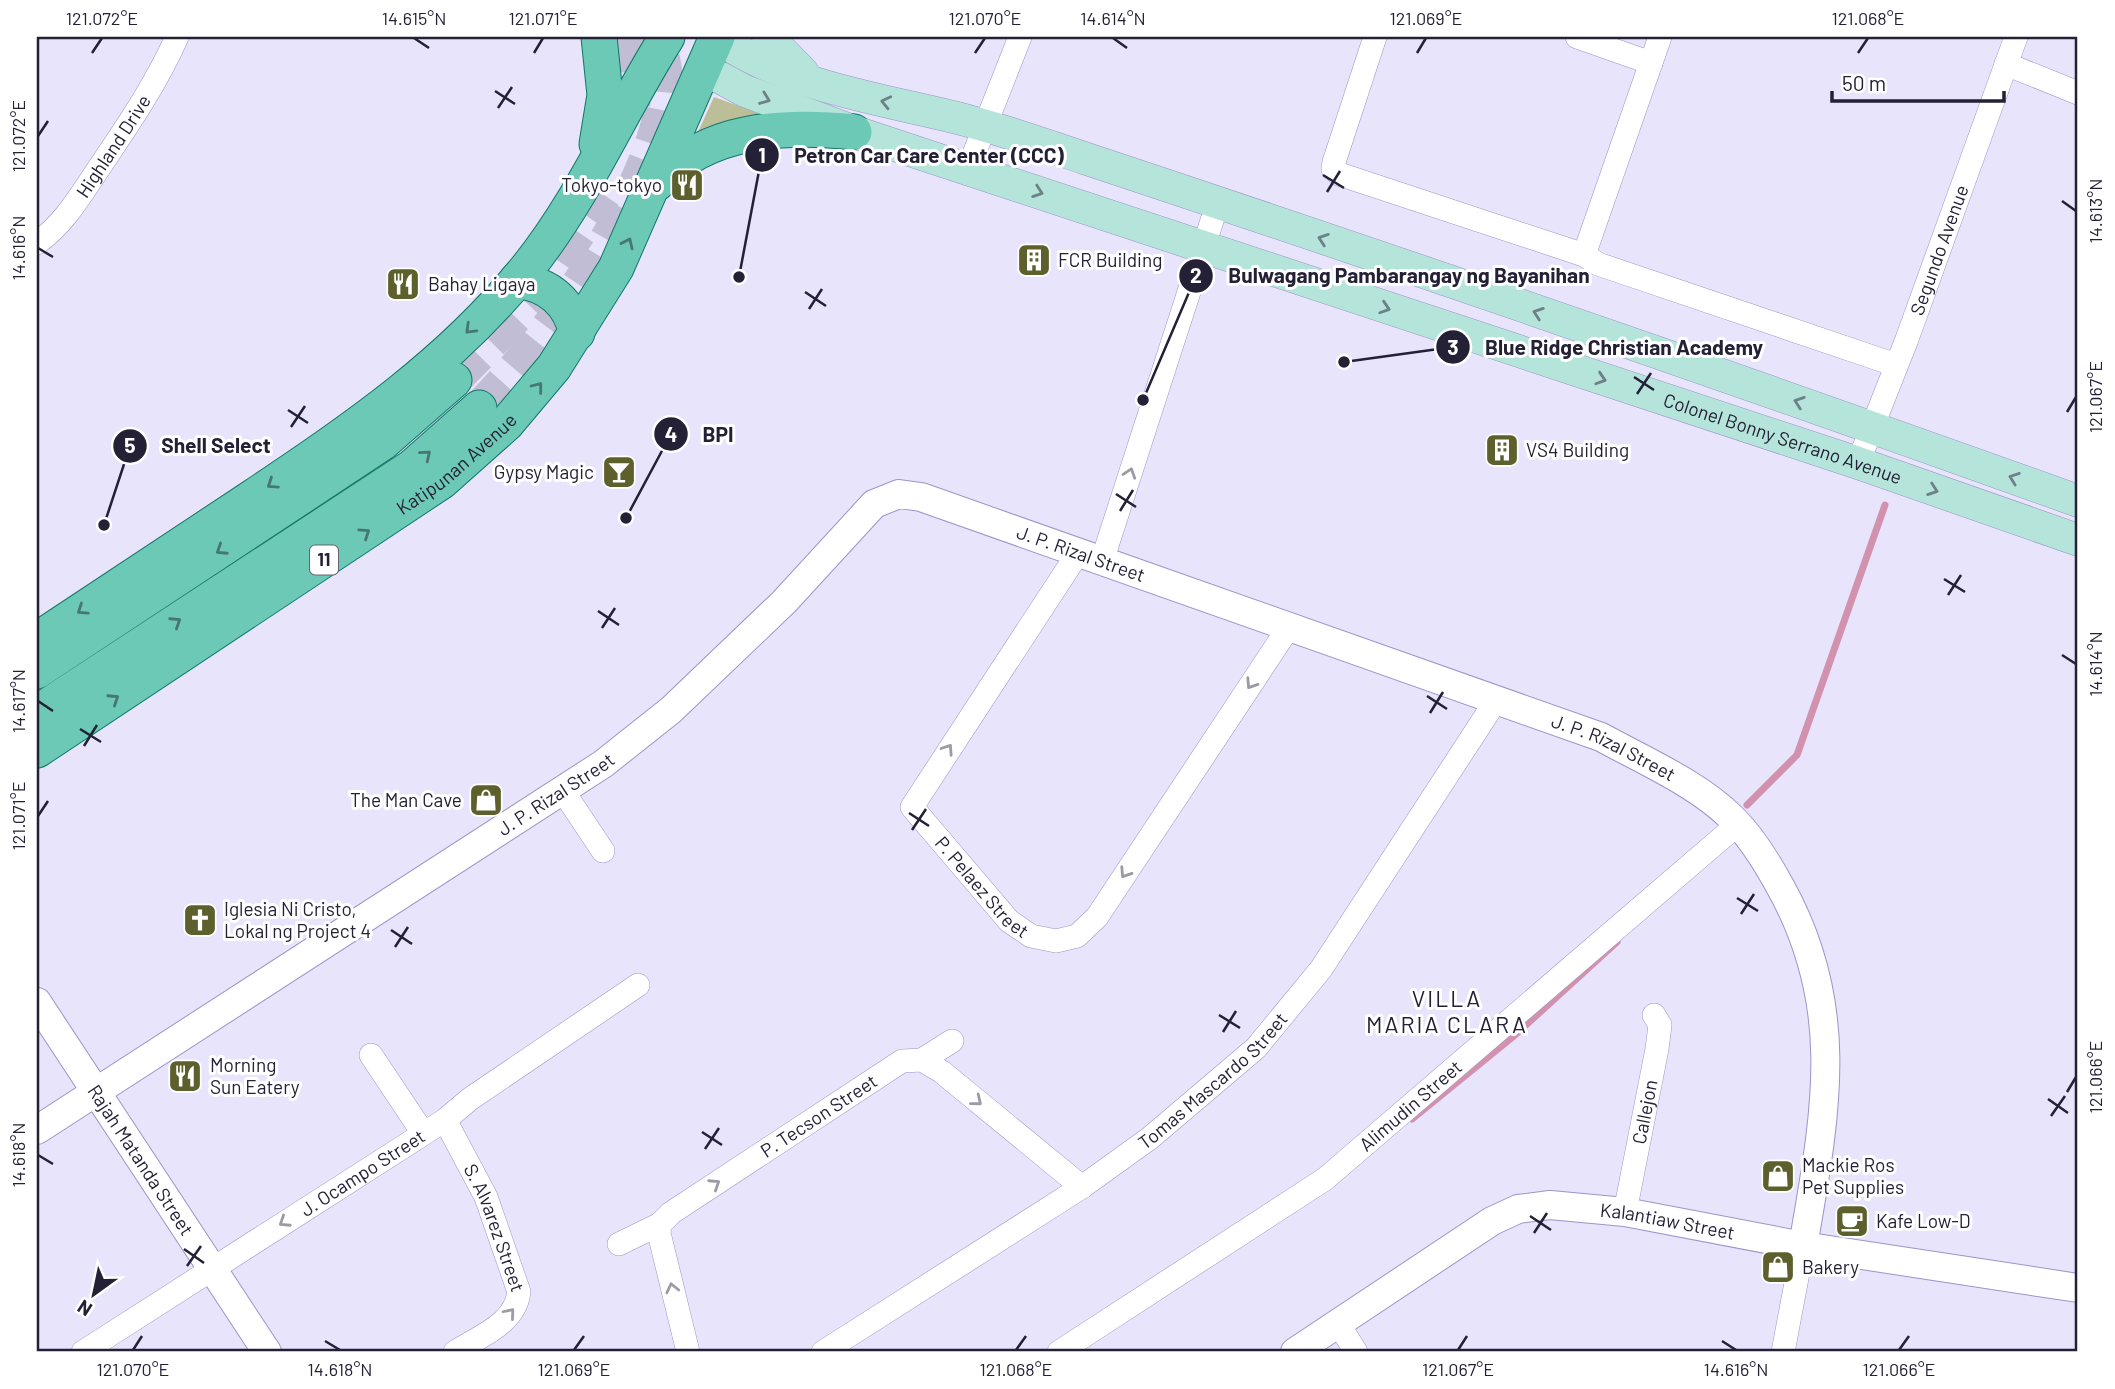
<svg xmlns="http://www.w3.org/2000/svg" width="2115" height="1389" viewBox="0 0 2115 1389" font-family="Barlow,sans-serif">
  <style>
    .green { fill: #bbbe96 }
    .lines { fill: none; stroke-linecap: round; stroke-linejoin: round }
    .stream { stroke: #d292ae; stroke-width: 7 }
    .primary-tunnel { stroke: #c0bdd4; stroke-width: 35; stroke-dasharray: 35 18; stroke-linecap: butt }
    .minor-casing { stroke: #9c94ca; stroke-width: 24 }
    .tertiary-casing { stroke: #9c94ca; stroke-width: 30 }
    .secondary-casing { stroke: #9c94ca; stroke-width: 33 }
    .primary-casing { stroke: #127769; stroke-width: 37 }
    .minor { stroke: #fff; stroke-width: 23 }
    .tertiary { stroke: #fff; stroke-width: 28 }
    .secondary { stroke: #b5e4da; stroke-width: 32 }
    .primary { stroke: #6bc9b5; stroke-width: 35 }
    .oneway { stroke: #6c8288 }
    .oneway2 { stroke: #487576 }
    .oneway3 { stroke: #9c9ba5 }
    .ticks { fill: none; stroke: #242136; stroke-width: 2.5 }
    .labels { text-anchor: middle; stroke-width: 6; stroke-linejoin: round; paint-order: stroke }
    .shield { fill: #fff; stroke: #666472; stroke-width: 2 }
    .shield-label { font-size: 18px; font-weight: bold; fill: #242136 }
    .street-label { font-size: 19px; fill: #242136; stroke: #fff }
    .poi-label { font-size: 19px; fill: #242136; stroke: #fff; text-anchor: start }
    .quarter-label { font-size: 23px; letter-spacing: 2px; fill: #242136; stroke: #fff }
    .leader { fill: none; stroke: #242136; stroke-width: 2.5 }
    .callout-dot { fill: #242136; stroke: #fff; stroke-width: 2.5 }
    .mark-label { font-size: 21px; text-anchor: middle; font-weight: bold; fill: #fff }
    .callout-label { font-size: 21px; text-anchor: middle; font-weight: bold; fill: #242136; stroke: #fff; stroke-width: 6; stroke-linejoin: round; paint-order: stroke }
    .neatline { fill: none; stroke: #242136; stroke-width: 2.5 }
    .ticks-label { font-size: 18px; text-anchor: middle; fill: #242136 }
  </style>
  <rect width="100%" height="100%" fill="#e7e4fc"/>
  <path class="green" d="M714,97l61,22 -82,24z"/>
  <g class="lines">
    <g class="stream">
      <path d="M1747,805l50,-50 88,-250"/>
      <path d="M1412,1119l103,-84 102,-93"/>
    </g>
    <g class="primary-tunnel">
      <path d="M630,37l3,70"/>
      <path d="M454,380l80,-82 70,-103"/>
      <path d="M479,408c69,-68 181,-225 186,-324 1,-16 -4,-32 -9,-47"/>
    </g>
    <g class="minor-casing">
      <g id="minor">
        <path d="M1375,37l-41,125 -1,7 6,5 245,81 14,9 298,101"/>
        <path d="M1577,37l74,26"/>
        <path d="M2006,64l72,29"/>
        <path d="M968,169l52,-132"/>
        <path id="s1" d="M37,243c27,-19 43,-47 62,-75 29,-43 57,-84 78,-131"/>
        <path d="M1584,255l76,-218"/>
        <path id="s2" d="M1858,463l49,-124 109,-302"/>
        <path id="s3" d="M1078,553l-166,254 97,114 22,15 25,5 21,-5 20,-19 192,-290"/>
        <path d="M1102,561l116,-359"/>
        <path d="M563,791l40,60"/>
        <path d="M371,1055l52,78"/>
        <path d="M922,1060l30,-19"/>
        <path id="s4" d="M445,1120l41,77 33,95c-4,32 -39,44 -64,60"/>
        <path id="s5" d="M1625,1212l32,-163 3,-24 -6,-10"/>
        <path d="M619,1244l41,-20"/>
        <path d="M1338,1323l18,29"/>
        <path id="s6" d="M83,1352l362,-232 25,-21 168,-114"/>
        <path id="s7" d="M688,1352l-29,-119 1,-9 11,-11 231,-152 20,-1 20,12 140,115"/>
        <path id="s8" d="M823,1352l259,-165 68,-49 106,-90 65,-79 174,-267"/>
        <path id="s9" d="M1059,1352l266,-173 413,-355"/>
        <path d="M1783,1352l20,-106"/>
      </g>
    </g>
    <g class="tertiary-casing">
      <g id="tertiary">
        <path id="s10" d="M37,1002l230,350"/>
        <path id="s11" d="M37,1130l566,-366 68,-54 113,-108 90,-98 25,-10 22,3 680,240c42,23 97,47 131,81 20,19 36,46 49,70 67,121 44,229 22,358"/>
        <path id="s12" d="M1295,1352l197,-131 26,-12 32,-4 75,7 178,34 275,42"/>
      </g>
    </g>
    <g class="secondary-casing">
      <g id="secondary">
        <path d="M768,37l35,36"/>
        <path d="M718,38c69,47 152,59 231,78 47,11 93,28 138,43 332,110 662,224 991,342"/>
        <path id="s13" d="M704,69l41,22 113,42 1000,330 220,77"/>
      </g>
    </g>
    <g class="primary-casing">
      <g id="primary">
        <path d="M597,144l8,-49 -6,-58"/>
        <path d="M657,183c50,-55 128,-58 197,-51"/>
        <path d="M517,280c32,5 52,21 60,53"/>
        <path d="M37,640c72,-48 144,-96 216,-143 101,-68 197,-133 275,-230 56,-70 91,-154 139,-230"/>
        <path d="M37,671l345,-228 72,-63"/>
        <path d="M37,713l374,-245 68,-60"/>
        <path id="s14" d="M37,750l405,-269 64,-57 48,-57 62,-99 101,-231"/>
      </g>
    </g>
    <use href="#minor" class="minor"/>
    <use href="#tertiary" class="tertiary"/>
    <use href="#secondary" class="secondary"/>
    <use href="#primary" class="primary"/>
  </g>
  <defs><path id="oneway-chevron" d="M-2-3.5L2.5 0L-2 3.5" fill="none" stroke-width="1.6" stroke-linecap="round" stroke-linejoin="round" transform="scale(1.75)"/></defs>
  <g class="oneway">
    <use href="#oneway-chevron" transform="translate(765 99) rotate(21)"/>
    <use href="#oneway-chevron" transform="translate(886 102) rotate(-167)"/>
    <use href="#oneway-chevron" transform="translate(1038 192) rotate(19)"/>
    <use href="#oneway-chevron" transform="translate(1323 239) rotate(-161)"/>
    <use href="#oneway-chevron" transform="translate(1385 308) rotate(18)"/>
    <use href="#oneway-chevron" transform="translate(1538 313) rotate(-161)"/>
    <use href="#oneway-chevron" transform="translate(1601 379) rotate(18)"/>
    <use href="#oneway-chevron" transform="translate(1799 402) rotate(-161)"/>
    <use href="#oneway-chevron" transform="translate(2014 478) rotate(-160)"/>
    <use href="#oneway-chevron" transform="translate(1933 490) rotate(19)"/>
  </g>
  <g class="oneway2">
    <use href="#oneway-chevron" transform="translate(628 243) rotate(-65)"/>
    <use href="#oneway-chevron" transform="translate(470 329) rotate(136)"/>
    <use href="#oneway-chevron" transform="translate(538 387) rotate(-52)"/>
    <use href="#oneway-chevron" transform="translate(426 455) rotate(-40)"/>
    <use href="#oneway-chevron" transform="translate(272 484) rotate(146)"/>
    <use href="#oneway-chevron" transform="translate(365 533) rotate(-34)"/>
    <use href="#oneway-chevron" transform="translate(221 550) rotate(147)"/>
    <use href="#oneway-chevron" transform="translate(82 610) rotate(146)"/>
    <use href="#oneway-chevron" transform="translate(176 622) rotate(-33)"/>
    <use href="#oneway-chevron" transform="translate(114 699) rotate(-33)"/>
  </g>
  <g class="oneway3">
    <use href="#oneway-chevron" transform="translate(1130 473) rotate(-72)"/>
    <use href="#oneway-chevron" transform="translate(1251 684) rotate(123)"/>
    <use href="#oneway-chevron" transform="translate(948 749) rotate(-56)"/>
    <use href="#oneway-chevron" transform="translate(1125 873) rotate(123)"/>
    <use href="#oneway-chevron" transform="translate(977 1101) rotate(39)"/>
    <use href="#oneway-chevron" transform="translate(715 1184) rotate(-33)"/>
    <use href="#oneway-chevron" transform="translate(284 1222) rotate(147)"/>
    <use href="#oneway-chevron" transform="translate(672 1288) rotate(-103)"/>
    <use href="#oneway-chevron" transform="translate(510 1313) rotate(-50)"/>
  </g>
  <path class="ticks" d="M414,38l15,10M1113,38l14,10M92,53l10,-15M534,53l9,-15M975,53l10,-15M1417,53l9,-15M1858,53l10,-15M495,91l20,13M498,108l14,-21M38,136l10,-15M1323,175l21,13M1327,192l13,-21M2062,201l14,10M38,248l15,9M805,292l21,14M809,309l13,-20M1634,377l20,13M1637,394l14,-21M288,410l20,13M2067,412l9,-15M291,427l14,-21M1116,494l20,13M1120,511l13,-21M1944,579l21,13M1948,595l13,-20M598,611l21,14M602,628l13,-20M2062,655l14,9M1427,696l20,13M38,701l15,10M1430,713l13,-21M80,729l21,13M84,746l13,-21M909,813l20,13M38,816l10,-15M912,830l14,-21M1737,898l21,13M1741,914l13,-20M391,930l21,14M395,947l13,-20M1219,1015l21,13M1223,1032l13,-21M2067,1092l9,-15M2048,1099l20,14M2051,1116l14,-20M702,1132l20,13M705,1149l14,-21M38,1155l15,9M1530,1216l21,14M1534,1233l13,-20M184,1249l20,14M187,1266l14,-20M325,1341l15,9M1722,1341l14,9M133,1350l9,-14M574,1350l10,-14M1016,1350l10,-14M1458,1350l9,-14M1899,1350l10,-14"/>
  <defs>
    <g id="restaurant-square" transform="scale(1.75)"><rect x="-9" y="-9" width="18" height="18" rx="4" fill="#5d602d" stroke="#fff"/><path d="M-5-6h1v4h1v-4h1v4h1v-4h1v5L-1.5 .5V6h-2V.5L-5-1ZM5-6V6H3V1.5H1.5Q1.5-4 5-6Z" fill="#fff"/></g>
    <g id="building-square" transform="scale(1.75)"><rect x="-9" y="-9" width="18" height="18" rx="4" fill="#5d602d" stroke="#fff"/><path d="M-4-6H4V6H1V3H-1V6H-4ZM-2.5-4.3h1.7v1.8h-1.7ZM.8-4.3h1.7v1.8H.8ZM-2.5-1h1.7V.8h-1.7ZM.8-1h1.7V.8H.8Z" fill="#fff"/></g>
    <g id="bar-square" transform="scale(1.75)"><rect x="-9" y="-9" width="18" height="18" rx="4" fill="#5d602d" stroke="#fff"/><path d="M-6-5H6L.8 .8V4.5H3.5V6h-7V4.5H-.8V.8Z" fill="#fff"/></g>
    <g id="shop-square" transform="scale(1.75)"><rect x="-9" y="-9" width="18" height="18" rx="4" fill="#5d602d" stroke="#fff"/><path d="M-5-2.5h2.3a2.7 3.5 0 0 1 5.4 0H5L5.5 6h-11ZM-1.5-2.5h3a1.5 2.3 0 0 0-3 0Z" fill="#fff"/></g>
    <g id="church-square" transform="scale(1.75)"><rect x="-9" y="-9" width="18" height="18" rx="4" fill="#5d602d" stroke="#fff"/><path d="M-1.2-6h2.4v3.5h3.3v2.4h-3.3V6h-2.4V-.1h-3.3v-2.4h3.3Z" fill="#fff"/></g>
    <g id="cafe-square" transform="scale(1.75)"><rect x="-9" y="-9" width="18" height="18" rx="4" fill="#5d602d" stroke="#fff"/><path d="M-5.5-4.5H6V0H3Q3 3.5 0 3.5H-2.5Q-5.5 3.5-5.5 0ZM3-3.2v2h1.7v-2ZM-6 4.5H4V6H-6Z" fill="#fff"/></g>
  </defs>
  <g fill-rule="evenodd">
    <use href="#restaurant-square" x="687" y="185"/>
    <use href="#building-square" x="1034" y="260"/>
    <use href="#restaurant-square" x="403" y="284"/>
    <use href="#building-square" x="1502" y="450"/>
    <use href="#bar-square" x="619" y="472"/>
    <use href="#shop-square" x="486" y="800"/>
    <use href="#church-square" x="200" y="920"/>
    <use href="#restaurant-square" x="185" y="1076"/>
    <use href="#shop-square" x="1778" y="1176"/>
    <use href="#cafe-square" x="1852" y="1221"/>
    <use href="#shop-square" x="1778" y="1267"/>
  </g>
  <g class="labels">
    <rect class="shield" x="310" y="545.5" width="28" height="29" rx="5"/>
    <g class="shield-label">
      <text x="324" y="566">11</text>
    </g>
    <g class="street-label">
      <text dy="7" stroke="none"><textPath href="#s1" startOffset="124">Highland Drive</textPath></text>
      <text dy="7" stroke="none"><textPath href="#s2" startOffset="228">Segundo Avenue</textPath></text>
      <text dy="7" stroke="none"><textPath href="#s13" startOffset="1141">Colonel Bonny Serrano Avenue</textPath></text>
      <text dy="7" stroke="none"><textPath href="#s14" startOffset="508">Katipunan Avenue</textPath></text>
      <text dy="7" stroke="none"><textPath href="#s11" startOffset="1269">J. P. Rizal Street</textPath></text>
      <text dy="7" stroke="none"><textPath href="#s11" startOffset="1836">J. P. Rizal Street</textPath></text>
      <text dy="7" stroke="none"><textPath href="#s11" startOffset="618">J. P. Rizal Street</textPath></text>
      <text dy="7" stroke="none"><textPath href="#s3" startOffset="410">P. Pelaez Street</textPath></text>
      <text dy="7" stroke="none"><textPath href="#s8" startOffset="476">Tomas Mascardo Street</textPath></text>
      <text dy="7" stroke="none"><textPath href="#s9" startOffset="430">Alimudin Street</textPath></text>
      <text dy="7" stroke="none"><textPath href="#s5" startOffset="102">Callejon</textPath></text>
      <text dy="7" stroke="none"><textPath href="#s7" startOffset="324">P. Tecson Street</textPath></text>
      <text dy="7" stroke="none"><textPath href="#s10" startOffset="189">Rajah Matanda Street</textPath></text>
      <text dy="7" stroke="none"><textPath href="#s6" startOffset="332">J. Ocampo Street</textPath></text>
      <text dy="7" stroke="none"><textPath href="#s12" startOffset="416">Kalantiaw Street</textPath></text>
      <text dy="7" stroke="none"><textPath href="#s4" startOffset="119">S. Alvarez Street</textPath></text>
    </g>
    <g class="poi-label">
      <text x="662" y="192" text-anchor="end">Tokyo-tokyo</text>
      <text x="1058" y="267">FCR Building</text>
      <text x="428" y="291">Bahay Ligaya</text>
      <text x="1526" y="457">VS4 Building</text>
      <text x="594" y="479" text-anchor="end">Gypsy Magic</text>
      <text x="462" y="807" text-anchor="end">The Man Cave</text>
      <text x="224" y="916">Iglesia Ni Cristo,<tspan x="224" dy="22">Lokal ng Project 4</tspan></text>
      <text x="210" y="1072">Morning<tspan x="210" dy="22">Sun Eatery</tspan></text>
      <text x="1802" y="1172">Mackie Ros<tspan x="1802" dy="22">Pet Supplies</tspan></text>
      <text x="1876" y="1228">Kafe Low-D</text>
      <text x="1802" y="1274">Bakery</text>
    </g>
    <g class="quarter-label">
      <text x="1447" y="1007">VILLA<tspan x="1447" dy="26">MARIA CLARA</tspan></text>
    </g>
  </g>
  <path class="leader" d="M739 277L762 155M1143 400L1196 276M1344 362L1453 347M626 518L671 434M104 525L130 446"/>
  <g class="callout-dot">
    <circle cx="739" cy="277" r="7"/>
    <circle cx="1143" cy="400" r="7"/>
    <circle cx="1344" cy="362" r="7"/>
    <circle cx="626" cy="518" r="7"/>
    <circle cx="104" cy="525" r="7"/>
    <circle cx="762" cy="155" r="18"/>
    <circle cx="1196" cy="276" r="18"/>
    <circle cx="1453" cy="347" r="18"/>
    <circle cx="671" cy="434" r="18"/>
    <circle cx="130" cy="446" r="18"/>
  </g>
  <g class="mark-label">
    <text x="762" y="163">1</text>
    <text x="1196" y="283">2</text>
    <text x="1453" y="355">3</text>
    <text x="671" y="442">4</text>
    <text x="130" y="453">5</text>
  </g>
  <g class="callout-label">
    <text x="929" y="163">Petron Car Care Center (CCC)</text>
    <text x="1409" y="283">Bulwagang Pambarangay ng Bayanihan</text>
    <text x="1624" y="355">Blue Ridge Christian Academy</text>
    <text x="718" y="442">BPI</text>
    <text x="216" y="453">Shell Select</text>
  </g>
  <rect width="2115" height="1389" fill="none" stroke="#ffffff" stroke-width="77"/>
  <g transform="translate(94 1294) rotate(213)" stroke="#ffffff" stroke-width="5" paint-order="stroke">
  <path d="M0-5L12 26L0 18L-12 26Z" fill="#242136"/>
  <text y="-10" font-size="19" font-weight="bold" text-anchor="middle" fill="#242136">N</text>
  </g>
  <path d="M1832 91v10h172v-10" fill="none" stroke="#242136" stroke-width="3.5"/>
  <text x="1842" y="91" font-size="21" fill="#242136" stroke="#ffffff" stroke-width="5" paint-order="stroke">50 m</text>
  <rect x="38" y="38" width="2038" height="1312" class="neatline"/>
  <g class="ticks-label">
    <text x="102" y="25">121.072°E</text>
    <text x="414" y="25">14.615°N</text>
    <text x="543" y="25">121.071°E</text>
    <text x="985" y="25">121.070°E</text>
    <text x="1113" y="25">14.614°N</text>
    <text x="1426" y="25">121.069°E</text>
    <text x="1868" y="25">121.068°E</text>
    <text transform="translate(19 136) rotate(-90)" y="6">121.072°E</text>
    <text transform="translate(2096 211) rotate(-90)" y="6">14.613°N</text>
    <text transform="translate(19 248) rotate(-90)" y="6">14.616°N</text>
    <text transform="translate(2096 397) rotate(-90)" y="6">121.067°E</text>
    <text transform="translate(2096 664) rotate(-90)" y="6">14.614°N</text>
    <text transform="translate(19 701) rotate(-90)" y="6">14.617°N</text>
    <text transform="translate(19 816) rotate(-90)" y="6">121.071°E</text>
    <text transform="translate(2096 1077) rotate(-90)" y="6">121.066°E</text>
    <text transform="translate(19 1155) rotate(-90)" y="6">14.618°N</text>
    <text x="133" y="1376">121.070°E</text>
    <text x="340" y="1376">14.618°N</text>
    <text x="574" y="1376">121.069°E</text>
    <text x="1016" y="1376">121.068°E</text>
    <text x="1458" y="1376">121.067°E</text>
    <text x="1736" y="1376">14.616°N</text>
    <text x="1899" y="1376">121.066°E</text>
  </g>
</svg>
